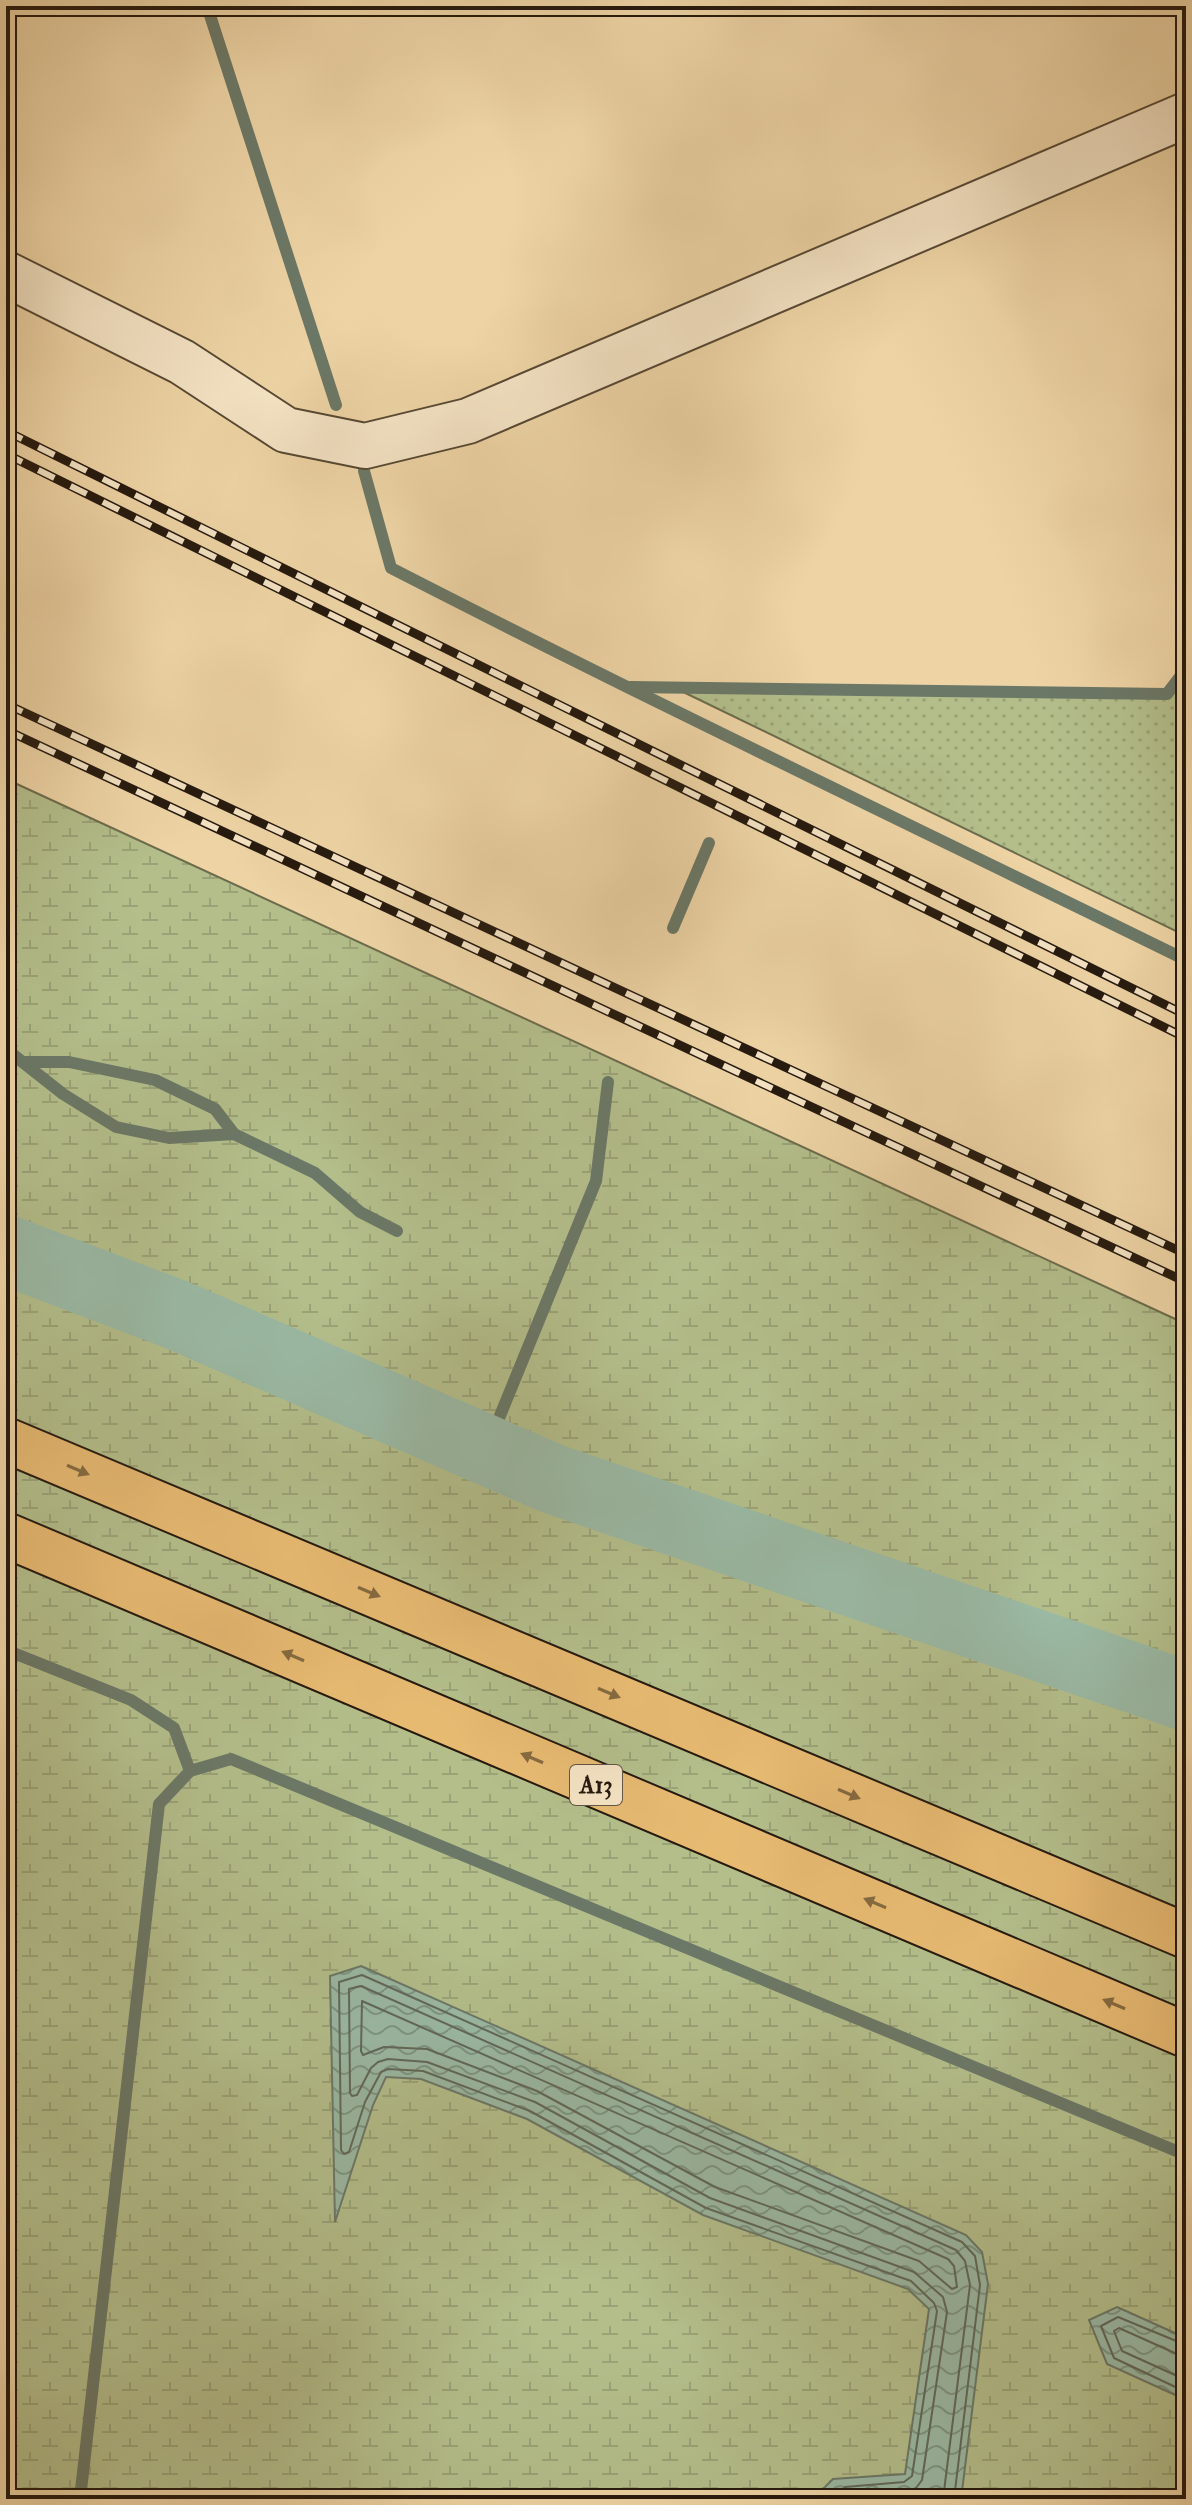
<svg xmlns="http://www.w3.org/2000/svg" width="1192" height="2505" viewBox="0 0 1192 2505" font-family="'IM FELL Double Pica',serif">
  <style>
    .grass { fill: url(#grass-dots); stroke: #6c6c4c; stroke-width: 2 }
    .wetland { fill: url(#wetland-marsh); stroke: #6c6c4c; stroke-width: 2 }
    .water { fill: url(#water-waves); stroke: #6b7867; stroke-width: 2 }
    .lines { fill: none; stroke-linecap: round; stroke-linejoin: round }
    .shore { stroke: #606858; stroke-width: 2 }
    .stream { stroke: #6b7867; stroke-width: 12 }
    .river { stroke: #9ab8a3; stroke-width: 70 }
    .minor-casing { stroke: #574834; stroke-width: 48 }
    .highway-casing { stroke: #25190e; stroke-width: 48 }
    .minor { stroke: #f4e3c4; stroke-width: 44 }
    .highway { stroke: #e7ba72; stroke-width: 44 }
    .rail-casing { stroke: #25190e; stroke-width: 9 }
    .rail { stroke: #f4e3c4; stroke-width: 6; stroke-dasharray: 18; stroke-linecap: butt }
    .oneway { fill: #866a40 }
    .labels { text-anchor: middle; stroke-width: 6; stroke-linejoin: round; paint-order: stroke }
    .shield { fill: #f4e3c4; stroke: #635645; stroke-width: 2 }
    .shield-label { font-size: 24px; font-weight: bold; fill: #25190e }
  </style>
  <defs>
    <pattern id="grass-dots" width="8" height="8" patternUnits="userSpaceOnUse" patternTransform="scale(2)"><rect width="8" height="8" fill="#b3be8b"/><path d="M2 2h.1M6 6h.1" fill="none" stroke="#9aa377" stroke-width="1.8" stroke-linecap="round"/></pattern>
    <pattern id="wetland-marsh" width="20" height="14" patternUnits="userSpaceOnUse" patternTransform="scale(2)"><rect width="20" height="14" fill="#b3be8b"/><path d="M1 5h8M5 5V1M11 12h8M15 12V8" fill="none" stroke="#9aa377"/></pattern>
    <pattern id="water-waves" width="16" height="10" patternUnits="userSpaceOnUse" patternTransform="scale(2)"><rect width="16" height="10" fill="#9ab8a3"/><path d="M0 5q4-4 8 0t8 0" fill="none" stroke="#7d9583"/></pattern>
  </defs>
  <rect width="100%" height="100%" fill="#eed4a5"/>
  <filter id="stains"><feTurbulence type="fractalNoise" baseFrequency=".0025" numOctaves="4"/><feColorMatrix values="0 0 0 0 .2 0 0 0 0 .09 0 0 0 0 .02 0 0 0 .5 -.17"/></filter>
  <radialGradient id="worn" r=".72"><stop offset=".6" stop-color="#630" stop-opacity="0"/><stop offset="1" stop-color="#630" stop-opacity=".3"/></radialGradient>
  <path class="grass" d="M1186,675v261l-511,-248 492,6z"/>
  <path class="wetland" d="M6,779l1180,545v1175h-1180z"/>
  <g class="water">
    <path d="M361,1966l605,269 16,17 6,32 -27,215h-119l-19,-10 10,-10 72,-5 24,-165 -21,-20 -205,-74 -176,-96 -106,-40 -35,-2 -13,28 -38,117 -5,-246z"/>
    <path d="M1117,2307l69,31v62l-79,-36 -18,-44z"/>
  </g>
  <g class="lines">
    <g class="shore">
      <path d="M362,2001l586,258 6,7 3,21 -5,2 -33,-28 -204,-74 -178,-96 -110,-42 -43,-2 -21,8 -2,-4z"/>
      <path d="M1186,2345l-68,-28 -17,9 13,32 72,34"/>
      <path d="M1186,2355l-9,-1 -58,-26 -5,3 8,20 64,29"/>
      <path d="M843,2499l-1,-9 3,-3 59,-5 8,-6 25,-165 -3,-8 -23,-22 -205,-73 -176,-97 -107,-40 -35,-2 -7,3 -16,30 -16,50 -5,2 -3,-4 -2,-168 23,-7 600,267 13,14 5,29 -26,214"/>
      <path d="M853,2499l4,-3 50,-4 9,-4 6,-8 25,-168 -4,-15 -29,-25 -204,-74 -175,-96 -108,-40 -39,-3 -10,3 -7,6 -14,27 -5,1 -2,-3 -1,-104 12,-3 595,264 9,11 5,24 -27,214"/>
    </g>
    <g class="stream">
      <path d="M207,6l129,399"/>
      <path d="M364,471l27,97c263,135 530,262 795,392"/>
      <path d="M630,687l537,7 19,-25"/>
      <path d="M673,928l36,-85"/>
      <path d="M6,1049l57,45 53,33 53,11 65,-4 81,39 45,39 37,19"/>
      <path d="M23,1062h46l86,18 60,29 19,25"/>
      <path d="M486,1450l110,-269 12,-99"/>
      <path d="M6,1650l125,50 43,28 16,43 -31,33 -79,695"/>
      <path d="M190,1771l41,-12 955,396"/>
    </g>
    <path class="river" d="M6,1250l171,65 376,164 633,217"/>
    <g class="minor-casing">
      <path id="minor" d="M6,274l176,88 104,68 79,16 103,-25 718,-306"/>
    </g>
    <g class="highway-casing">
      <g id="highway">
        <path d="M6,1440l1180,496"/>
        <path d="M6,1535l1180,500"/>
      </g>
    </g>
    <use href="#minor" class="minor"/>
    <use href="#highway" class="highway"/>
    <g class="rail-casing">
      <g id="rail">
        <path d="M6,431l1180,584"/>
        <path d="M6,454l1180,584"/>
        <path d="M6,704l1180,550"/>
        <path d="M6,730l1180,552"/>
      </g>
    </g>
    <use href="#rail" class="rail"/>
  </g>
  <defs><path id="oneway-solid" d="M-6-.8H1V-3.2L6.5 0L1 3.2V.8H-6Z" transform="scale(2)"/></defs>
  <g class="oneway">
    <use href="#oneway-solid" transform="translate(78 1470) rotate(23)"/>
    <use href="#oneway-solid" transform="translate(369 1592) rotate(23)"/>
    <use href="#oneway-solid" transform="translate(293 1656) rotate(-157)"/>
    <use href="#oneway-solid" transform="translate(609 1693) rotate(23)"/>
    <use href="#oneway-solid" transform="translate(532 1758) rotate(-157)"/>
    <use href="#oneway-solid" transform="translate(849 1794) rotate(23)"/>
    <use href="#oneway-solid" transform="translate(875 1903) rotate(-157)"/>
    <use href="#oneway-solid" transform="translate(1114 2004) rotate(-157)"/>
  </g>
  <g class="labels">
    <rect class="shield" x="570" y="1765" width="52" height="40" rx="6"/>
    <g class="shield-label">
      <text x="596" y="1793">A13</text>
    </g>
  </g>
  <rect width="1192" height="2505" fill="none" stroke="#eed4a5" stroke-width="32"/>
  <rect x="8" y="8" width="1176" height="2489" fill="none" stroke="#25190e" stroke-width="4"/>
  <rect x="16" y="16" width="1160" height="2473" fill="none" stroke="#25190e" stroke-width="2"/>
  <rect width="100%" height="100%" filter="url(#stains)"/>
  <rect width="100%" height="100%" fill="url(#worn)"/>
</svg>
